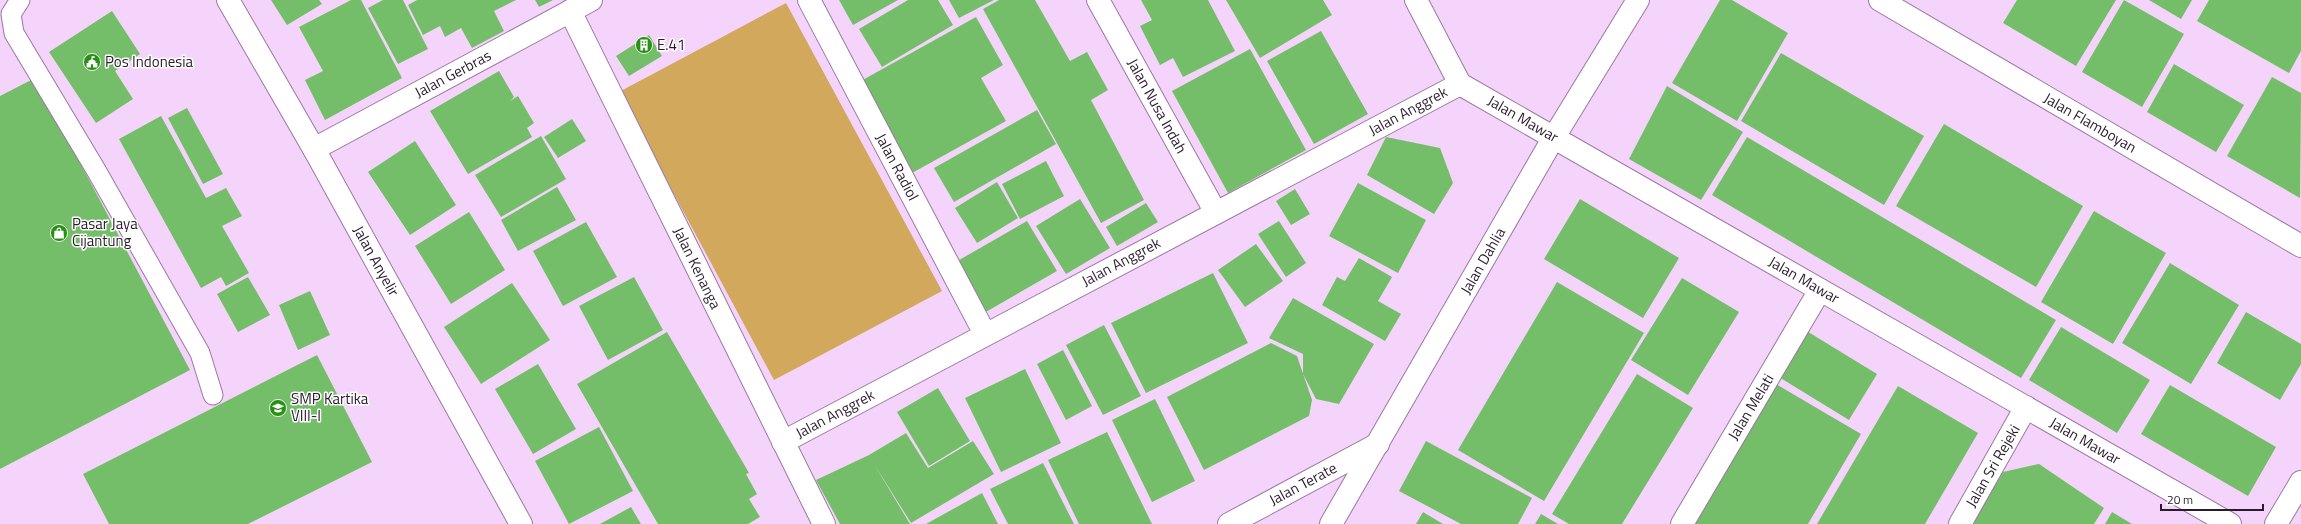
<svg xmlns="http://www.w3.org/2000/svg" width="2301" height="524" viewBox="0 0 2301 524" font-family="'Titillium Web',sans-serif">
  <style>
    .green { fill: #d2a85c }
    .building { fill: #74be69 }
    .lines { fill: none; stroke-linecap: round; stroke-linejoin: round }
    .lane-casing { stroke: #9c78a2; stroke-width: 21 }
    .street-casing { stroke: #9c78a2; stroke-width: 24 }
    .lane { stroke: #fff; stroke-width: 19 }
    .street { stroke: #fff; stroke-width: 22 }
    .labels { text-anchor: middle; stroke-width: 3; stroke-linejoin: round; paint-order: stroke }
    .poi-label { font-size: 15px; fill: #2a1b2c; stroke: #fff; text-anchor: start }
    .street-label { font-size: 15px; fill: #2a1b2c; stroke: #fff }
  </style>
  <rect width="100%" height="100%" fill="#f4d4fa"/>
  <path class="green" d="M786,3l156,288 -168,89 -155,-288z"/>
  <g class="building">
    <path d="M271,0h48l3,4 -35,21z"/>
    <path d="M351,0h10l41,78 -77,42 -20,-40 18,-9 -24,-44z"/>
    <path d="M383,0h20l25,49 -30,15 -30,-56z"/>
    <path d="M417,0h99l-22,11 10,20 -32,17 -11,-20 -16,9 -5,-11 -17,9 -15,-30z"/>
    <path d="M535,0h18l-14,7z"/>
    <path d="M839,0h59l-45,25z"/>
    <path d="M908,0h30l15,25 -71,42 -23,-38z"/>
    <path d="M949,0h45l-35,18z"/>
    <path d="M999,0h36l35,61 17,-9 21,38 -17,10 53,100 -43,23 -118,-214z"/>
    <path d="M1141,0h67l27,51 -52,26 -10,-19 -13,7 -20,-39 12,-6z"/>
    <path d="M1226,0h97l9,15 -72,43z"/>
    <path d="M1720,0h12l56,33 -51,88 -65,-38z"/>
    <path d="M2017,0h99l-40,66 -73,-43z"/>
    <path d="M2124,0l60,34 -42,73 -60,-35z"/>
    <path d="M2149,0h43l-11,19z"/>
    <path d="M2209,0h92v51l-12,22 -92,-52z"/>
    <path d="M112,11l28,43 -25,17 18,28 -37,24 -47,-71z"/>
    <path d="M976,17l27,48 -22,13 25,43 -94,52 -53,-91z"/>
    <path d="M1321,31l47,83 -54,30 -47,-83z"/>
    <path d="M649,35l13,21 -33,20 -13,-20z"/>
    <path d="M1250,49l56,101 -78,43 -56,-102z"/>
    <path d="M1781,53l143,83 -40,69 -143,-84z"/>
    <path d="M2174,64l70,41 -28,47 -69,-40z"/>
    <path d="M499,71l15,26 -4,4 8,-5 16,27 -7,5 5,9 -64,37 -38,-63z"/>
    <path d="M2272,77l29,16 -1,105 -73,-42z"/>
    <path d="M35,78l155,292 -190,99v-373z"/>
    <path d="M1667,86l76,46 -42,68 -72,-41z"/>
    <path d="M187,108l36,66 -20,10 -35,-66z"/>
    <path d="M1037,110l19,34 -102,58 -20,-34z"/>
    <path d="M161,116l45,82 20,-10 16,28 -20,10 27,47 -23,13 -5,-9 -20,11 -82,-149z"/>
    <path d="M572,119l14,22 -28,17 -14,-21z"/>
    <path d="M1944,124l139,82 -47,81 -140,-81z"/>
    <path d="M541,136l25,43 -65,38 -26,-42z"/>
    <path d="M1386,137l54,11 13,35 -19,31 -67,-39z"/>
    <path d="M1747,137l309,183 -35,58 -309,-183z"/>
    <path d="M415,141l41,64 -46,30 -42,-63z"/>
    <path d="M1046,161l18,35 -44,23 -18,-35z"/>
    <path d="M997,182l21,36 -41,25 -22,-35z"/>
    <path d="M1358,183l68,37 -28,53 -69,-37z"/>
    <path d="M557,187l19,33 -58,31 -17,-31z"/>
    <path d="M1295,189l15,25 -19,11 -15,-24z"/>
    <path d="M1080,199l30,49 -44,26 -30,-48z"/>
    <path d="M1580,199l99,59 -36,60 -99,-59z"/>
    <path d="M1146,203l12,19 -41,24 -11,-19z"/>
    <path d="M2094,211l72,42 -53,91 -72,-42z"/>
    <path d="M469,212l36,58 -54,34 -36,-58z"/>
    <path d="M1027,221l30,50 -73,42 -30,-50z"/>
    <path d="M1279,221l27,42 -20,14 -28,-43z"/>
    <path d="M586,222l31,55 -54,29 -30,-55z"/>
    <path d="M1256,244l27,37 -38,26 -27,-37z"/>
    <path d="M1359,258l33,19 -14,24 23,13 -16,27 -63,-36 15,-28 8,4z"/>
    <path d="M2170,263l69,42 -48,79 -69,-41z"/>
    <path d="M1213,273l35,70 -102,50 -35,-70z"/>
    <path d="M248,277l22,38 -32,17 -21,-38z"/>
    <path d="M634,277l29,53 -55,30 -29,-54z"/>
    <path d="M1682,278l57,34 -51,83 -57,-35z"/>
    <path d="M1557,282l87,51 -100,168 -86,-51z"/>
    <path d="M512,283l38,57 -69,44 -37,-57z"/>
    <path d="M310,291l20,44 -32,15 -19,-45z"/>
    <path d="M1293,298l81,46 -35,60 -23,-5 -13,-25v-20l-34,-16z"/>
    <path d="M2246,312l55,32v20l-21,36 -63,-37z"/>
    <path d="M1104,325l37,71 -38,19 -37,-70z"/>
    <path d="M2061,327l89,53 -33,53 -88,-53z"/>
    <path d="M1805,330l72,44 -28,46 -72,-44z"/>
    <path d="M667,332l82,141 -3,1 11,20 -8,5 11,18 -12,7h-90l-81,-140z"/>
    <path d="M1271,343l26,13 15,44 -3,16 -105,54 -37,-73z"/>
    <path d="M1063,350l29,56 -26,14 -29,-56z"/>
    <path d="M317,355l55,107 -124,62h-139l-26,-50z"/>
    <path d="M538,364l38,65 -43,25 -38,-65z"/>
    <path d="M1025,369l36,74 -60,29 -36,-74z"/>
    <path d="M1637,374l56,34 -71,116h-53l-17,-10z"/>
    <path d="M1776,384l85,50 -53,90h-115z"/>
    <path d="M2170,385l106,62 -28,49 -107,-62z"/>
    <path d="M1898,386l80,47 -53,91h-108z"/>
    <path d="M938,388l32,53 -41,25 -32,-54z"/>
    <path d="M1155,399l40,82 -43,21 -40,-82z"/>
    <path d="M599,427l34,64 -64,33 -34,-63z"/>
    <path d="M1107,432l45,92h-73l-31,-64z"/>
    <path d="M906,433l22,35 45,-27 21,33 -83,49 -37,-59 36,60h-70l-24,-44 53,-25z"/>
    <path d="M1426,441l106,57 -14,26h-57l-62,-33z"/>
    <path d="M1043,463l31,61h-66l-18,-35z"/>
    <path d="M2039,464l65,44 -10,16h-123l32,-52z"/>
    <path d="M982,493l16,31h-72z"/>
    <path d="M631,507l10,17h-41z"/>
    <path d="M1423,512l20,12h-27z"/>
    <path d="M2112,512l20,12h-27z"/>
    <path d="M1541,514l17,10h-23z"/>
  </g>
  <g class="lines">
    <g class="lane-casing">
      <path id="lane" d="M20,0l-9,14 3,19 82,137 104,183 13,42"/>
    </g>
    <g class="street-casing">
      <g id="street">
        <path d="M228,0l86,149 207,375"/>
        <path d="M809,0l176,334"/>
        <path d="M1098,0l118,213"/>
        <path d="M1416,0l44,84 770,440"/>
        <path d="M1880,0l421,246"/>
        <path d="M570,11l254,513"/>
        <path d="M314,149l277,-149"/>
        <path d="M783,442l677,-358"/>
        <path d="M1229,524l149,-80"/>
        <path d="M1331,524l223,-387 84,-137"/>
        <path d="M1682,524l138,-234"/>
        <path d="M1960,524l66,-117"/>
        <path d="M2276,524l25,-42"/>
      </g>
    </g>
    <use href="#lane" class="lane"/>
    <use href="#street" class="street"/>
  </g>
  <defs>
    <g id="building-disc" transform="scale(0.9)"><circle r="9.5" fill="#289115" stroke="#fff"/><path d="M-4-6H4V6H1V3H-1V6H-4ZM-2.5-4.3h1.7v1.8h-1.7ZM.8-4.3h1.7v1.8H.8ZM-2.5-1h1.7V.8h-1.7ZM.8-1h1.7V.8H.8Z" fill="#fff"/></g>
    <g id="civic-disc" transform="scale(0.9)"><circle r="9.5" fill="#289115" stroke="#fff"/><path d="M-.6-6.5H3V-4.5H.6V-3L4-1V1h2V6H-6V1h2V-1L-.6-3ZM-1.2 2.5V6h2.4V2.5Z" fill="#fff"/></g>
    <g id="shop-disc" transform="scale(0.9)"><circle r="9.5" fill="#289115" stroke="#fff"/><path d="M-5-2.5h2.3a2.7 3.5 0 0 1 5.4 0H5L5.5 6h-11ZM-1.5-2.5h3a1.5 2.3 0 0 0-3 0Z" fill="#fff"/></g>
    <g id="school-disc" transform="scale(0.9)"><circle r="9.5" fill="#289115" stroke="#fff"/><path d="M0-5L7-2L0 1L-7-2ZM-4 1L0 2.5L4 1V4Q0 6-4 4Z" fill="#fff"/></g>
  </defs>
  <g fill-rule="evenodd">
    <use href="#building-disc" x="644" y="45"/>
    <use href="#civic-disc" x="92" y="62"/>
    <use href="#shop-disc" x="59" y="233"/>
    <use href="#school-disc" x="278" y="408"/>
  </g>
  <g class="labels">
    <g class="poi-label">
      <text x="657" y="50">E.41</text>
      <text x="105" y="67">Pos Indonesia</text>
      <text x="72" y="229">Pasar Jaya<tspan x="72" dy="17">Cijantung</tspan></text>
      <text x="291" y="404">SMP Kartika<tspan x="291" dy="17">VIII-I</tspan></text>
    </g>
    <g class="street-label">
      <text transform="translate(453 74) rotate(-28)" y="5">Jalan Gerbras</text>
      <text transform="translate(1157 106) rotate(61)" y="5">Jalan Nusa Indah</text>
      <text transform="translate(1408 111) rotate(-28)" y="5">Jalan Anggrek</text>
      <text transform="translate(1523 119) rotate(30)" y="5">Jalan Mawar</text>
      <text transform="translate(2090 123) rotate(30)" y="5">Jalan Flamboyan</text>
      <text transform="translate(897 167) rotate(62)" y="5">Jalan Radiol</text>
      <text transform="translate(376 261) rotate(61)" y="5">Jalan Anyelir</text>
      <text transform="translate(1483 261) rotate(-60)" y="5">Jalan Dahlia</text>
      <text transform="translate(1121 262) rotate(-28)" y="5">Jalan Anggrek</text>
      <text transform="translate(697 268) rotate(64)" y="5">Jalan Kenanga</text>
      <text transform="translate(1804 280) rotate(30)" y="5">Jalan Mawar</text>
      <text transform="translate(1751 407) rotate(-59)" y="5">Jalan Melati</text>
      <text transform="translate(835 414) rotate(-28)" y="5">Jalan Anggrek</text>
      <text transform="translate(2085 441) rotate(30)" y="5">Jalan Mawar</text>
      <text transform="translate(1993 466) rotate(-60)" y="5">Jalan Sri Rejeki</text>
      <text transform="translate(1303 484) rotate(-28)" y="5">Jalan Terate</text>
    </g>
  </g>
  <path d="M2161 504v6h102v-6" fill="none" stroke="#2a1b2c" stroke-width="2"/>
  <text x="2167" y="504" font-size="12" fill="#2a1b2c" stroke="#ffffff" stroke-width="3" paint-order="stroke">20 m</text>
</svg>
